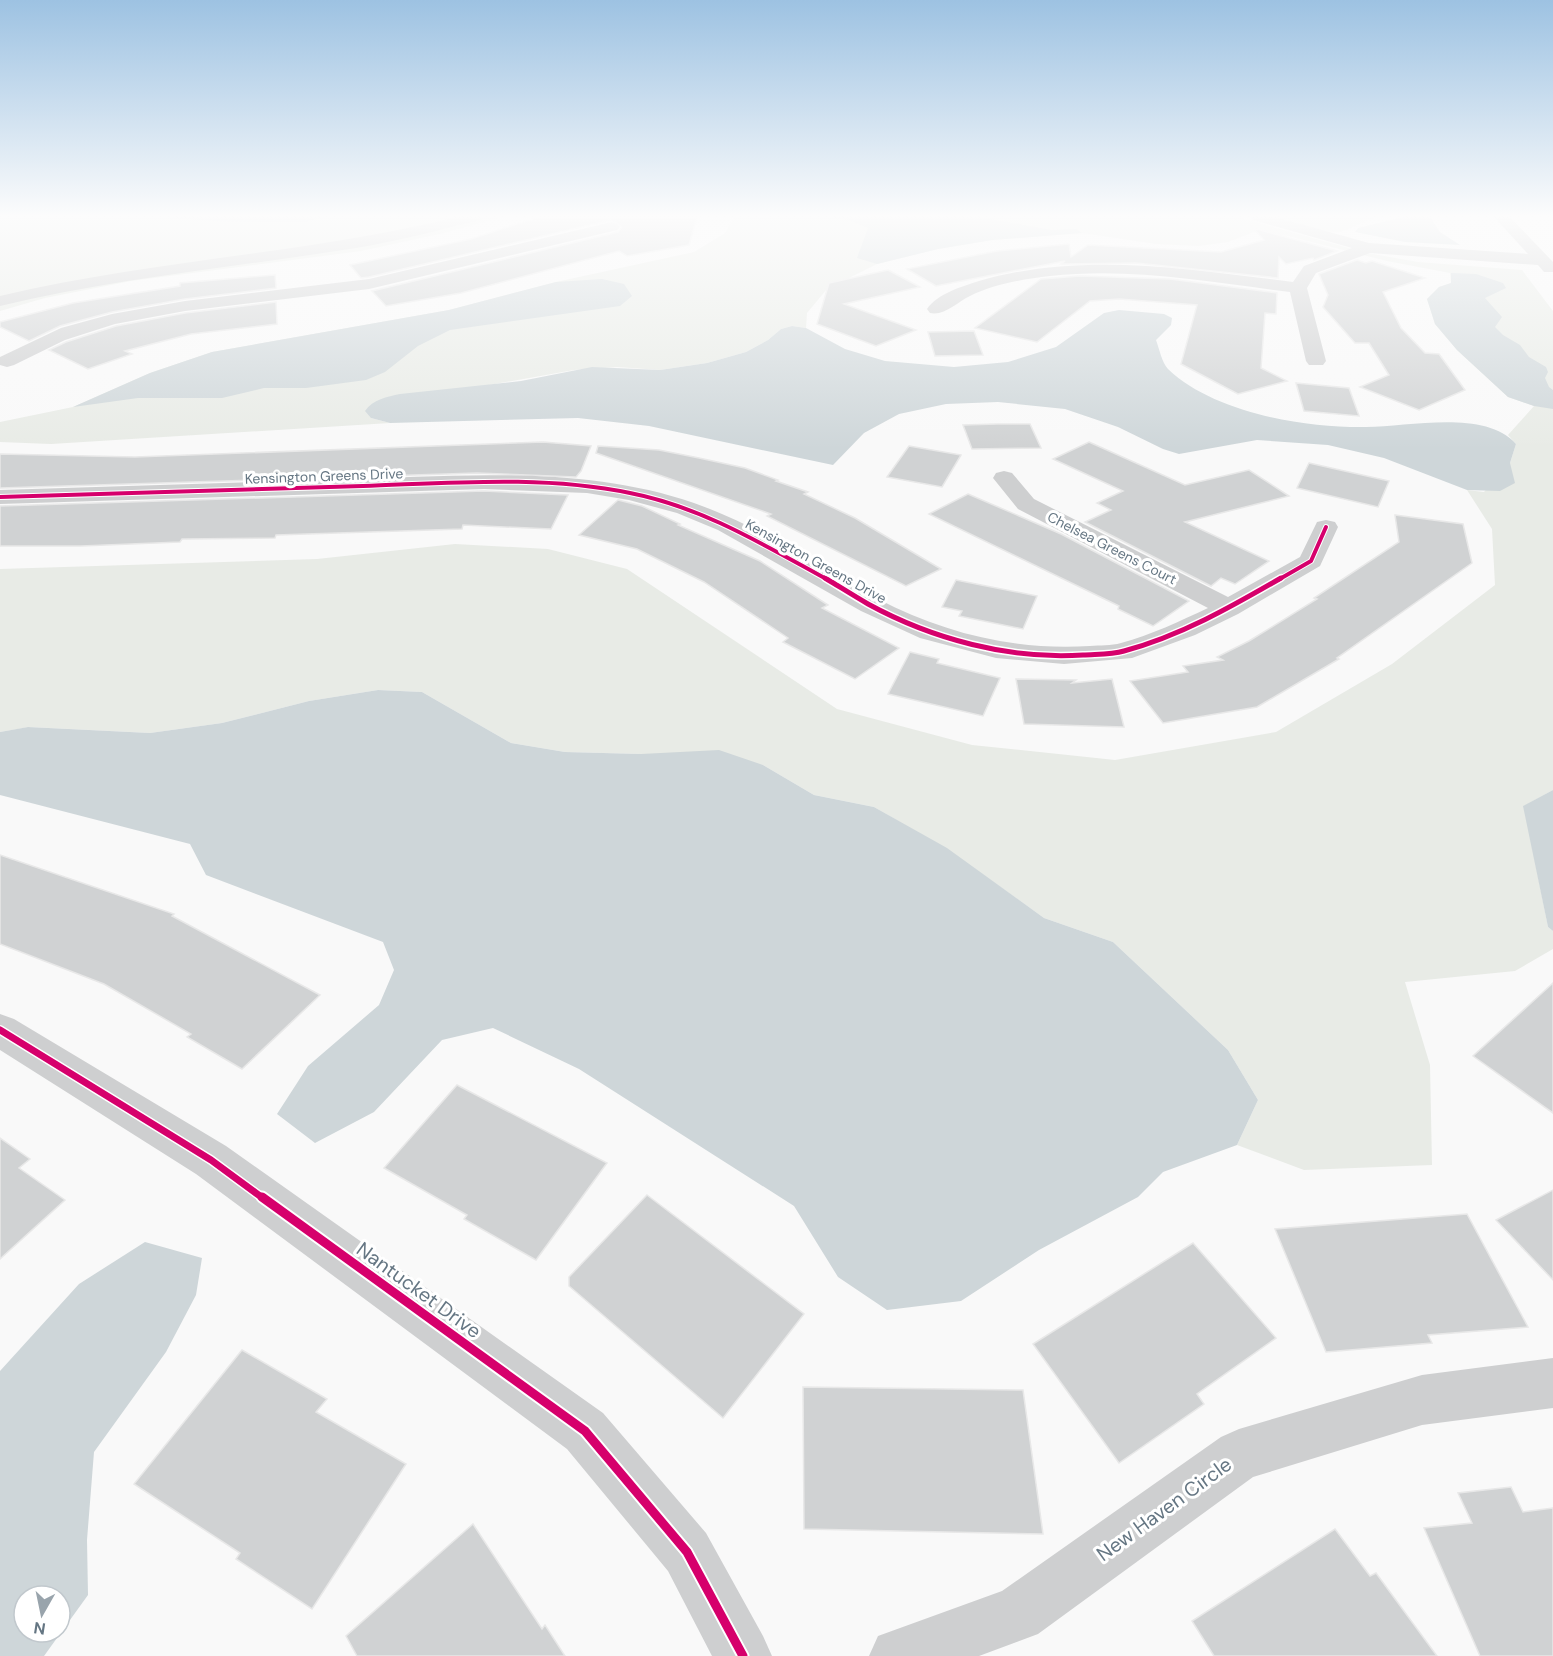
<svg xmlns="http://www.w3.org/2000/svg" width="1553" height="1656" viewBox="0 0 1553 1656" font-family="'DM Sans',sans-serif">
  <style>
    .green { fill: #e8ebe6 }
    .water { fill: #ced6d9; fill-rule: evenodd }
    .building { fill: #d0d2d3; stroke: #e8e8e8; stroke-width: 1.5 }
    .lines { fill: none; stroke-linecap: round; stroke-linejoin: round }
    .minor { fill: #cecfd0; fill-rule: evenodd }
    .cycleway-far3-casing { stroke: #fff; stroke-width: 6 }
    .cycleway-far2-casing { stroke: #fff; stroke-width: 8 }
    .cycleway-far1-casing { stroke: #fff; stroke-width: 10 }
    .cycleway-casing { stroke: #fff; stroke-width: 13 }
    .cycleway-far3 { stroke: #d6006c; stroke-width: 4 }
    .cycleway-far2 { stroke: #d6006c; stroke-width: 5 }
    .cycleway-far1 { stroke: #d6006c; stroke-width: 7 }
    .cycleway { stroke: #d6006c; stroke-width: 9 }
    .labels { text-anchor: middle; stroke-width: 6; stroke-linejoin: round; paint-order: stroke }
    .far-street-label { font-size: 14px; fill: #657683; stroke: #fff }
    .near-street-label { font-size: 20px; fill: #657683; stroke: #fff }
  </style>
  <rect width="100%" height="100%" fill="#f9f9f9"/>
  <g class="green">
    <path d="M0,217h501l-57,16 -83,18 -230,30 -86,17 -45,13z"/>
    <path d="M734,217h503l130,36 51,9 104,8 31,41v479l-29,16 24,121 5,4v18l-38,22 -110,11 25,83 2,100 -128,5 -67,-25 21,-45 -30,-50 -115,-108 -69,-24 -97,-69 -73,-42 -60,-12 -51,-30 -122,-11 -76,-2 -54,-9 -89,-51 -44,-2 -69,11 -87,22 -72,10 -121,-6 -29,5v-163l317,-10 138,-15 93,5 79,20 210,140 135,36 143,15 161,-28 116,-68 103,-79 -3,-56 -25,-39 17,2 26,-29 6,-19 -8,-9 26,-29 -26,-9 -51,-47 -22,-26 -8,-25 12,-12 12,-4 -1,-10 -63,-12 -99,-25 -34,-4 -26,10 -29,4 -43,-2 -74,-11 -90,7 -54,9 -61,15 -50,25 -20,24 -1,15 -14,-2 -11,3 -13,11 -22,12 -39,11 -47,7 -43,-3 -43,3 -102,18 -101,30 19,5 -339,21 -51,-2v-20l73,-15 77,-34 62,-21 237,-42 107,-28 138,-30 31,-19z"/>
    <path d="M1274,217h104c-13,3 -23,10 -35,14 -16,5 -53,-9 -69,-14z"/>
  </g>
  <g class="water">
    <path d="M164,217h164l-26,5 -88,-1z"/>
    <path d="M830,217h149l73,13 24,-1 6,4 -90,7 -54,9 -61,15 -20,-6 11,-30 -19,-8z"/>
    <path d="M1403,217h27l10,15 20,13 -55,-3 -50,-10 3,-4z"/>
    <path d="M1451,273l25,1 27,9 3,5 -21,10 17,19 -7,10 8,8 17,10 9,12 17,10 2,5 -3,6 4,9 4,3v19l-19,-3 -26,-9 -51,-47 -22,-26 -8,-25 12,-12 12,-4z"/>
    <path d="M602,279l22,5 8,12 -12,10 -170,24 -32,16 -33,26 -19,8 -60,8h-42l-42,10h-84l-65,9 77,-34 62,-21 237,-42 107,-28z"/>
    <path d="M1119,310l45,4 8,4 -1,7 -15,15c3,8 6,23 12,29 46,44 137,59 198,58 43,0 119,-18 150,17l-6,19 5,20 -15,8 -33,-1 -83,-32 -56,-13 -71,-5 -78,14 -16,-5 -45,-22 -53,-18 -67,-7 -52,2 -47,10 -35,19 -31,32 -184,-39 -71,-8 -188,5 -19,-5 -6,-7c8,-12 22,-14 35,-17l121,-13 71,-14 68,3 47,-7 39,-11 22,-12 13,-11 11,-3 14,2 39,21 40,12 69,6 54,-5 48,-15 48,-34z"/>
    <path d="M378,690l44,2 89,51 54,9 76,2 78,-4 44,15 51,30 60,12 73,41 97,70 69,24 115,108 30,50 -21,45 -74,27 -25,25 -99,53 -78,51 -74,9 -49,-33 -44,-71 -215,-137 -86,-41 -51,12 -68,72 -59,31 -38,-29 31,-48 71,-61 15,-35 -11,-28 -177,-67 -16,-31 -190,-49v-63l28,-5 122,6 72,-10 87,-22z"/>
    <path d="M1553,790v141l-5,-4 -25,-121z"/>
    <path d="M145,1242l57,16 -6,37 -30,57 -72,100 -7,88 1,55 -44,61h-44v-285l79,-87zM24,1596h36v36h-36z"/>
  </g>
  <g class="building">
    <path d="M538,217h159l-8,28 -62,11 -8,-5 -158,42 -75,13 -14,-15 246,-59 4,-5 -11,-7 -242,57 -8,1 -11,-13 121,-26z"/>
    <path d="M1253,228l84,23 -23,9 -1,-2 -27,6 -7,-7 -1,21 -142,-15 -75,1 4,-3 -129,25 -29,-17 90,-18 72,-7 2,13 17,-12 133,7 43,-12z"/>
    <path d="M1357,260l9,3 6,-2 53,17 -42,14 18,36 24,25 14,1 26,36 -46,20 -59,-23 29,-12 -20,-32h-14l-32,-36 5,-12 -9,-21z"/>
    <path d="M888,270l32,17 -76,17 72,26 -40,16 -59,-22 12,-41z"/>
    <path d="M275,275l1,13 -91,11 -73,13 -52,14 -31,15 -29,-14v-5l73,-19 107,-17v-3z"/>
    <path d="M1080,276l90,3 107,14 -1,21 -11,-1 -4,55 26,13 -49,13 -57,-30 16,-59 -78,-6 -29,2 -53,41 -62,-14 66,-49z"/>
    <path d="M276,302l1,22 -86,10 -66,17 7,3 -44,15 -39,-19 17,-8 50,-16 69,-13z"/>
    <path d="M974,331l9,24 -48,1 -7,-24z"/>
    <path d="M1296,383l53,5 10,28 -55,-5z"/>
    <path d="M997,424h33l11,24 -69,1 -9,-24z"/>
    <path d="M543,442l48,4 -10,25 -5,6 -99,-4 -477,15v-34l135,3z"/>
    <path d="M1089,442l96,43 64,-15 40,26 -104,26 84,39 -34,23 -14,-6 -10,8 -126,-64 26,-12 -14,-7 26,-12 -70,-32z"/>
    <path d="M598,446l61,4 40,8 46,10 33,12 -2,1 32,11 -4,2 51,24 86,51 -35,17 -139,-70 4,-2 -175,-61z"/>
    <path d="M909,446l52,9 -19,32 -55,-10z"/>
    <path d="M1309,463l80,18 -11,26 -81,-19z"/>
    <path d="M484,491l84,4 -17,34 -88,-4 -1,4 -186,6 -1,3 -93,1 -2,3 -99,4h-81v-40z"/>
    <path d="M968,494l93,40 128,67 -36,25 -35,-17 1,-3 -190,-92z"/>
    <path d="M618,500l24,6 38,18 -2,1 82,36 68,44 -6,3 77,40 -44,31 -72,-37 5,-4 -84,-56 -67,-33 -58,-14z"/>
    <path d="M1395,515l68,9 9,39 -135,95 2,1 -82,48 -94,16 -33,-42 58,-9 -5,-6 40,-6 -6,-3 32,-16 68,-42 -3,-1 85,-56z"/>
    <path d="M956,580l81,16 -14,33 -64,-13 3,-5 -20,-4z"/>
    <path d="M910,652l29,7 -2,4 63,15 -17,38 -95,-22z"/>
    <path d="M1016,679l60,1 -4,3 40,-4 12,48 -100,-3z"/>
    <path d="M0,855l174,59 -2,2 148,79 -78,74 -55,-32 4,-3 -87,-50 -104,-40z"/>
    <path d="M1553,983v130l-80,-57z"/>
    <path d="M457,1085l150,78 -71,97 -72,-41 3,-4 -83,-47z"/>
    <path d="M0,1138l30,21 -11,9 46,32 -65,59z"/>
    <path d="M1553,1190v90l-57,-60z"/>
    <path d="M647,1195l157,119 -81,104 -154,-132v-9z"/>
    <path d="M1467,1214l61,113 -100,8 4,8 -106,9 -51,-123z"/>
    <path d="M1193,1243l83,95 -79,56 7,10 -85,59 -86,-119z"/>
    <path d="M242,1350l85,49 -11,13 90,52 -94,145 -76,-50 4,-6 -106,-69z"/>
    <path d="M803,1387l220,3 20,144 -239,-5z"/>
    <path d="M1511,1487l12,25 30,-4v148h-73l-56,-128 48,-5 -14,-30z"/>
    <path d="M473,1524l69,105 3,-4 20,31h-208l-11,-20z"/>
    <path d="M1335,1529l35,47 6,-3 61,83h-223l-22,-35z"/>
  </g>
  <g class="lines">
    <g class="minor">
      <path d="M457,217h26l-3,3c-41,10 -82,21 -124,28 -119,19 -239,30 -356,58v-10c151,-36 306,-42 457,-79z"/>
      <path d="M1251,217h24l94,26 159,11 -34,-37h16l43,45v10h-9l-6,-7 -168,-12 -54,20 -9,15 19,73 -3,4h-14l-3,-4 -16,-69c-79,-10 -160,-25 -240,-16 -26,3 -56,8 -80,20 -13,6 -25,20 -40,17l-3,-4c10,-15 36,-23 52,-28 103,-30 210,-12 314,1l11,-16 48,-18 -99,-28z"/>
      <path d="M612,222l5,2 3,3 -3,3 -248,59 -184,22 -70,13 -50,16 -51,25 -7,2 -7,-2v-8l61,-29 51,-14 73,-13 184,-22z"/>
      <path d="M1004,471l8,2 22,26 194,98 72,-40 17,-35 9,-2 9,2 3,5 -18,39 -82,48 -43,21 -63,23 -68,6 -68,-6 -76,-20 -59,-27 -143,-81 -41,-17 -48,-13 -42,-7 -103,-4 -484,15v-14c115,-4 230,-7 345,-11 116,-3 238,-14 349,24 66,23 123,63 184,96 65,34 138,52 212,47 10,-1 21,0 31,-3 30,-8 59,-22 87,-35l-190,-99 -25,-31 3,-5z"/>
      <path d="M0,1014l14,5 212,127 377,267 103,120 57,103 9,20h-60l-44,-85 -101,-122 -371,-275 -196,-124z"/>
      <path d="M1553,1358v50l-131,17 -169,52 -215,157 -59,22h-110l9,-20 124,-45 219,-154 18,-8 183,-54z"/>
    </g>
    <g class="cycleway-far3-casing">
      <g id="cycleway-far3">
        <path d="M0,497c121,-4 242,-7 363,-11 88,-3 180,-11 267,7 72,14 134,52 198,87"/>
        <path d="M1278,580l33,-19 15,-34"/>
      </g>
    </g>
    <g class="cycleway-far2-casing">
      <path id="cycleway-far2" d="M825,578c15,9 29,18 43,26 64,35 142,56 215,51 13,-1 28,0 41,-4 56,-15 107,-44 157,-73"/>
    </g>
    <g class="cycleway-far1-casing">
      <path id="cycleway-far1" d="M0,1030l211,130 53,39"/>
    </g>
    <g class="cycleway-casing">
      <path id="cycleway" d="M262,1197l323,234 102,121 56,104"/>
    </g>
    <use href="#cycleway-far3" class="cycleway-far3"/>
    <use href="#cycleway-far2" class="cycleway-far2"/>
    <use href="#cycleway-far1" class="cycleway-far1"/>
    <use href="#cycleway" class="cycleway"/>
  </g>
  <linearGradient id="sky" x2="0" y2="1"><stop stop-color="#9dc2e2"/><stop offset="0.48" stop-color="#fcfcfc"/><stop offset="1" stop-color="#fcfcfc" stop-opacity="0"/></linearGradient>
  <rect width="1553" height="449" fill="url(#sky)"/>
  <g class="labels">
    <g class="far-street-label">
      <text transform="translate(324 476) rotate(-2)" y="5">Kensington Greens Drive</text>
      <text transform="translate(1112 548) rotate(27)" y="5">Chelsea Greens Court</text>
      <text transform="translate(816 561) rotate(29)" y="5">Kensington Greens Drive</text>
    </g>
    <g class="near-street-label">
      <text transform="translate(419 1290) rotate(36)" y="7">Nantucket Drive</text>
      <text transform="translate(1164 1509) rotate(-36)" y="7">New Haven Circle</text>
    </g>
  </g>
  <g transform="translate(42 1614) rotate(189)"><circle r="28" fill="#ffffff" stroke="#c1c8cd" stroke-width="1.5"/>
  <path d="M0-4.5L10 22L0 15L-10 22Z" fill="#99a4ac"/>
  <text y="-9" font-size="16" font-weight="bold" text-anchor="middle" fill="#657683">N</text>
  </g>
</svg>
